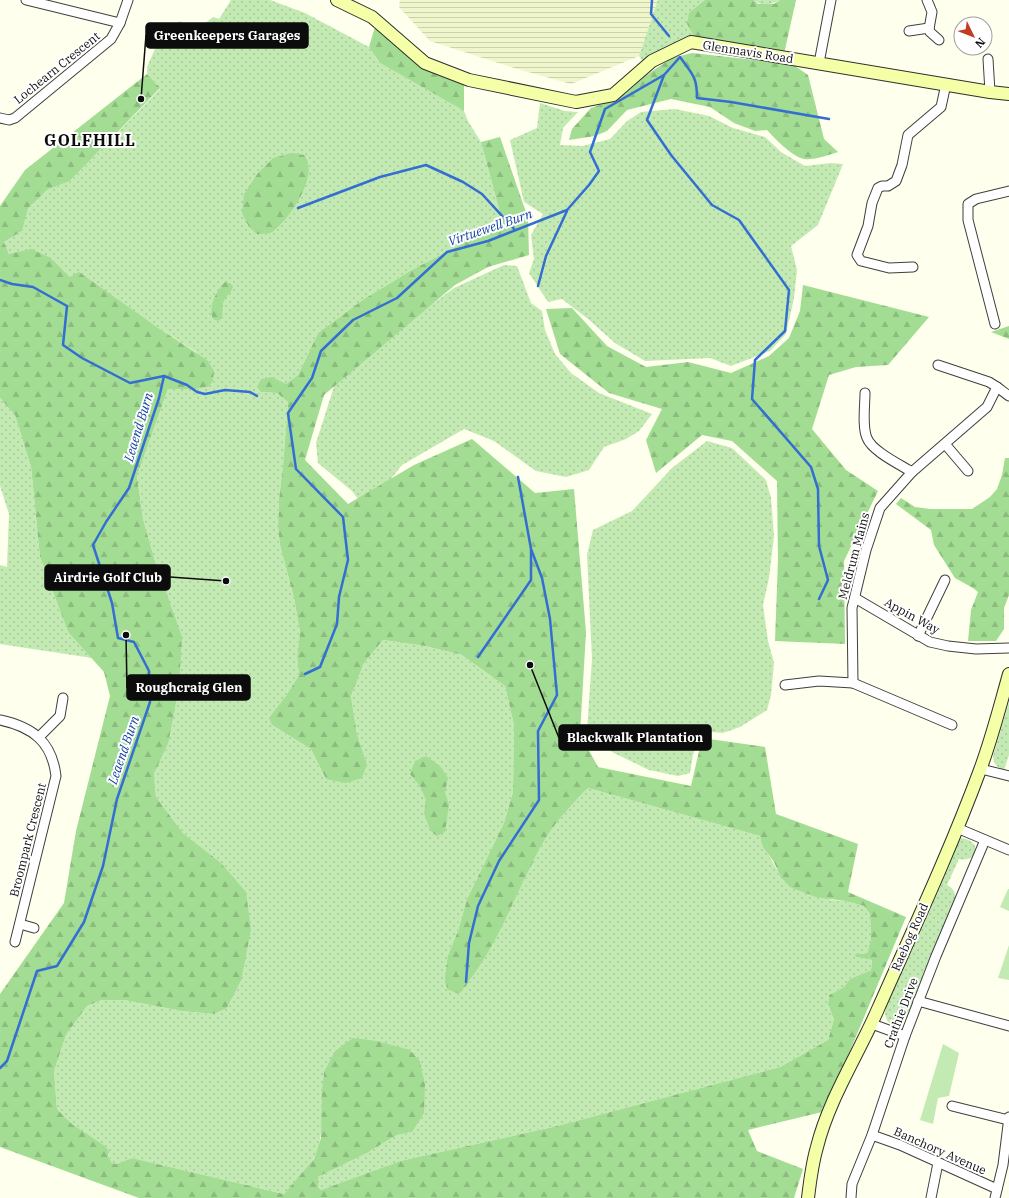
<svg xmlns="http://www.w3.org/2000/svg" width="1009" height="1198" viewBox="0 0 1009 1198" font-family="'IBM Plex Serif',serif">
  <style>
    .farmland { fill: url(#farmland-rules) }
    .grass { fill: url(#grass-dots) }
    .forest { fill: url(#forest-firs) }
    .park { fill: #c4eab4 }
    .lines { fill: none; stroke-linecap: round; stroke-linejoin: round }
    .stream { stroke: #336ed2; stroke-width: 2.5 }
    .minor-casing { stroke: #3f3f3f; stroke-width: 11 }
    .secondary-casing { stroke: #2e2e2e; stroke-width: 14 }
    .minor { stroke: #fff; stroke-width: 9 }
    .secondary { stroke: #f5ffa7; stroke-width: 12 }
    .labels { text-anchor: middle; stroke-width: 4; stroke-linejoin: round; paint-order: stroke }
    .street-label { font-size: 12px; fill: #0c0c0c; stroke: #fff }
    .water-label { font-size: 13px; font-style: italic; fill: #1242a2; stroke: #fff }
    .district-label { font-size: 16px; font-weight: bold; letter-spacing: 1px; fill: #0c0c0c; stroke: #fff }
    .leader { fill: none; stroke: #0c0c0c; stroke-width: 1.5 }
    .callout-dot { fill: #0c0c0c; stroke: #fff; stroke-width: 1.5 }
    .callout { fill: #0c0c0c; stroke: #0c0c0c; stroke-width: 1.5 }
    .callout-label { font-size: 13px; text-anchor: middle; font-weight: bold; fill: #fff }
  </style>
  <defs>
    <pattern id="farmland-rules" width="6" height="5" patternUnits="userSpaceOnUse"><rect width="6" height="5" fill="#eff6cb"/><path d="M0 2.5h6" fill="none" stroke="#ccd2ad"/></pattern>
    <pattern id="grass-dots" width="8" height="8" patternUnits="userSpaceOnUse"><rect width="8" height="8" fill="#c4eab4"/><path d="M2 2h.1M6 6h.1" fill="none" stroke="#a7c89a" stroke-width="1.8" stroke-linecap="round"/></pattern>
    <pattern id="forest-firs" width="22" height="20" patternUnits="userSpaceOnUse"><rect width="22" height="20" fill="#a3dc93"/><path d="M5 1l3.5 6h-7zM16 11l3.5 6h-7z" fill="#8bbc7e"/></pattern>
  </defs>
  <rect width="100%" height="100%" fill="#feffec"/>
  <path class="farmland" d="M400,0h258l-19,56 -68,28 -57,-16 -84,-27 -31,-34z"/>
  <g class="grass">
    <path d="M231,0h39l35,13 64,34 11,16 84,48 4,10 13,21 21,78 -41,24 -51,27 -46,28 -46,34 -20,42 -12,9 -25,8 16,1 11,9 -5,63 -4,34 -1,28 2,18 14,53 6,34 -3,25 2,18 -13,21 -14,29 39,24 15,30 41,-15 -10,-30 -6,-38 13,-33 19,-23 42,6 37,9 43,31 9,39 -1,67 -9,31 -37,76 -9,32 -10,24 21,27 17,-27 19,-36 39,-80 21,-28 23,-23 172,48c4,14 14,26 20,40l52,24 13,1 19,5 6,8 1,24 -4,16h-11v3l16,3 -1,10 -21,9 -6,8 -15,8 -1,11 6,13 -6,21 -48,27 -223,59 -157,35 -79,29 -3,-3v-10l47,-23 32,-19 15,-3 13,-49 -5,-22 -10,-11 -86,22c-3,26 2,64 -10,86 -5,10 -22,27 -30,36l-152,-36 -16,6 -4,-1 -8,-18 -32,-21 -15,-15 -3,-38 12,-36 21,-29 15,-6h22l58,11 32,3 13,-6 14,-27 -21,-119 -37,-29 -27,-36 -2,-23 14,-30 -13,-183 -12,-42 -6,-43 31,-87h28l12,-2 -12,-35 -42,-27 -84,-48 -19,-19 -42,-4 -5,-12 18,-11 5,-23 20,-18 23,-9 90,-92 -13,-15v-7l16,-36 17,-10 5,6 8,6 20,-16 6,2z"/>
    <path d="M658,0h47l-9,39 -52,24 -5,-7z"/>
    <path d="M754,0h26c-8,5 -19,7 -26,0z"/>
    <path d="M540,103l25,8 13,1 -15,16 -3,17 23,1 27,-7 17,-18 14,-9 34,-3 34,7 24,12 32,9 16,15 24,14 26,-3 12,1 -25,61 -27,21 6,24 -3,28 -8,36 -16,17 -39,15 -21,-8 -65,3 -30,-18 -27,-24 -26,-20 -14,3 -19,-29 5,-14 -3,-24 12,-21 -19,-12 -14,-62 27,-12z"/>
    <path d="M504,265l13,1 14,37 11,8 3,19 10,24 16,19 28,20 53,21 -13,17 -13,8 -22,8 -15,23 -23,7 -30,-6 -42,-30 -30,-12 -62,36 -25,31 -7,19 -18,-24 -34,-28 -2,-20 22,-69 116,-86z"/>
    <path d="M0,398l15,17 16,52 9,90 28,75 24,26 -92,-14v-79l7,2 2,-53 -9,-28z"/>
    <path d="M707,441l25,7 34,32 5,18 3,38 -5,42 -6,27 5,36 6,22 -3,32 -4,15 -27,17 -17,6 -22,-2 -8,24 -3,18 -12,3 -29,-6 -35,-17 -17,-10 -10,-13 5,-71 -5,-104 6,-25 39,-19 40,-43z"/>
    <path d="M1009,702v53l-5,15c-7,-3 -10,-5 -11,-14z"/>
    <path d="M961,838c24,4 15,25 -2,21l-12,26c11,6 9,13 5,24l-45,107c-6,6 -11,10 -19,6l-3,-8 1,-9 69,-156z"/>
  </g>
  <g class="forest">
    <path d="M705,0h49l4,4h16l6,-4h16l-12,54 -88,-15 -9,-15 2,-11z"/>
    <path d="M375,27l89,56v28l-84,-48 -11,-16z"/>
    <path d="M692,53l100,11 16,11 16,64 14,13c-9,3 -29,10 -37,6 -11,-4 -26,-19 -34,-28l-12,1 -21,-8 -24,-16 -39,-8 -44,11 -20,21 -12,5 -26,4 3,-11 19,-21 17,-6 18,-9 19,-17 27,-18z"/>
    <path d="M147,74l13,14 -90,93 -23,9 -19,18 -6,23 -18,11 5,12 22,-5 20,9 19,19 9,-5 75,53 53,35 7,11 -1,10 -5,6 -12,2h-28l-31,87 6,43 12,42 27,76 -3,49 -11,58 -14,30 2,23 27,36 37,29 26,30 5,38 -10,51 -14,27 -13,6 -32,-3 -58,-11h-22l-15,6 -21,29 -12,36 3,38 15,15 32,21 5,6 -1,4 4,8 4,1 16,-6 152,36 30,-35 7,-21 1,-47 2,-19 11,-21 18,-13 24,3 33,9 10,11 5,22 -1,30 -12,19 -15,3 -32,19 -47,23v10l3,3 79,-29 157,-35 223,-59 48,-27 6,-21 -6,-14 1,-10 15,-8 6,-8 21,-9 1,-10 -16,-3 -1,-3h12l4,-16 -1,-24 -6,-8 -19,-5 -29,-4 -26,-10 -10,-11 -6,-14 -11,-15 -3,-11 -172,-48c-16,16 -31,32 -43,51 -7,11 -12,24 -18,35 -20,41 -38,85 -68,120l-12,-5 -2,-11 3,-23 10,-24 9,-32 37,-76 9,-31 1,-67 -9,-39 -43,-31 -37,-9 -42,-6 -19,23 -13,33 6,38 10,30 -5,14 -16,5 -20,-4 -15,-30 -39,-24 -3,-7 17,-22 13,-21 -2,-18 3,-25 -6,-34 -14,-53 -2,-18 1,-28 4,-34 5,-63 -11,-9 -16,-1 -4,-5 4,-8 11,-2 14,7 12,-9 20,-42 46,-34 46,-28 53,-28 39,-23 -21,-78 19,-5 28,81 1,37 -41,12 -33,18 -131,110 -19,65 43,44 66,-39 58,-26 63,54 39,-4 12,143 -6,102 18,33 93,19 11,-48 63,9 11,67 82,30 -10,48 58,25 -67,160 -17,35 -74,18 9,21 46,18 -9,29h-655l-139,-51v-153l64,-91 12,-72 34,-135 -6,-24 -36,-40 -28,-75 -9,-90 -16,-52 -15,-17v-192l25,-36z"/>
    <path d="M292,153l12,2c1,2 4,5 4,8 5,21 -19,57 -36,69 -4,2 -11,2 -15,2l-8,-7 -7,-14 2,-19 14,-21 15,-15z"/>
    <path d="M225,282l5,1 3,3c-1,6 -5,8 -8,13 -4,6 -2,13 -3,19l-4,3 -5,-2c-5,-12 3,-28 12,-37z"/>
    <path d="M803,285l126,32 -41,48 -32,2 -27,8 -17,54 34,41 32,21 -34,70 1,83 -70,-3 3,-81 -1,-79 -45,-40 -30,-6 -46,38 -10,-33 16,-31 -53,-16 -49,-39 -14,-45 26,-1 35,38 39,21 42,-5 43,11 38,-17 20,-18 11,-27z"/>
    <path d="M1009,326v13l-18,-7z"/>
    <path d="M1005,458h4v137l-5,13v21l-8,12h-28l3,-31 7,-18 -5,-4 -18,-10 -21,-33 -3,-15 -35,-26 5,-6 14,9 15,2h42l18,-12 7,-8 5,-14z"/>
    <path d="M426,756l14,10 8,12 -3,14 4,13 -4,27 -8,4 -7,-6 -6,-17 2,-13 -6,-14 -10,-12 5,-13z"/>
  </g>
  <g class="park">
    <path d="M1008,889h1v22l-9,-4z"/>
    <path d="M1009,945v35l-11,-2z"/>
    <path d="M943,1044l16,9 -10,43 -11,2 -5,26 -13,-4z"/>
  </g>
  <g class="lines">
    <g class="stream">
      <path d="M652,0l-1,14 18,22"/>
      <path d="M664,75l-17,45 24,35 41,50 27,15 50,70 -4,41 -30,29 -3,39 59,68 7,22 1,57 9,34 -9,19"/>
      <path d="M298,208l82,-31 46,-12 37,17 19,12 33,36"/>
      <path d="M0,280l12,4 21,3 34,19 -4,39 19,13 48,25 34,-7 -5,22 -30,90 -23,34 -13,23 19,58 6,35 16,4 15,29 1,31 -33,97 -14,67 -19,56 -27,44 -20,5 -30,90 -7,7"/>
      <path d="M538,286l8,-30 21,-45"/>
      <path d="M164,376l23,9 10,7 8,2 20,-4 25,2 7,4"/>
      <path d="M478,657l53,-77v-30"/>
      <path d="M305,674l15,-7 17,-43 2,-27 9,-37 -5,-43 -47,-48 -8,-56 24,-35 9,-27 32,-31 44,-22 50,-46 41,-11 79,-31 22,-25 10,-14 -9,-19 15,-43 59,-34 16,-18c12,17 17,19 17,41l34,4 98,17"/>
      <path d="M466,982l3,-39 9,-37 21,-45 40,-61 -1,-69 19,-36 -7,-76 -8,-41 -11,-29 -13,-72"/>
    </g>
    <g class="minor-casing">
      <g id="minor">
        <path d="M26,0l94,23"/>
        <path d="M927,0l5,12 -3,17 1,3 9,8"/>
        <path d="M909,31l20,-3"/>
        <path d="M988,59l2,33"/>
        <path d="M819,63l12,-63"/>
        <path d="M0,118l9,2 6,-2 96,-79 9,-16 8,-23"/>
        <path d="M913,267l-24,1 -28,-7 -4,-6 11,-29 4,-23 6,-15 4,-2h6l8,-5 6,-16 6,-30 33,-28 5,-23"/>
        <path d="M995,324l-27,-104v-16l8,-5 33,-8"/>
        <path d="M997,387l12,9"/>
        <path d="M865,393c0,12 -3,34 2,45 5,13 32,26 45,34"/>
        <path d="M945,444l23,27"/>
        <path d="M855,598l75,44 18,4 28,3 33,-1"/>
        <path d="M918,636l27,-56"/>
        <path d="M853,683l-1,-75 14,-58 14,-42 32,-36 75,-65 10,-20 -8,-5 -51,-17"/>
        <path d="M785,685l34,-4 34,2 99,42"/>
        <path d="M0,720c33,7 52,22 56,56l-41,166"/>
        <path d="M39,737l21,-21 3,-18"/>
        <path d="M981,769l28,7"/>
        <path d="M957,828l52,22"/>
        <path d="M20,924l14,4"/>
        <path d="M918,1001l91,25"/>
        <path d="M872,1024l33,12"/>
        <path d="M952,1106l56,14"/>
        <path d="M872,1135l28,10 97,44"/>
        <path d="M851,1198l1,-14 20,-49 33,-99 31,-80 49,-116"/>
        <path d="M931,1198l7,-35"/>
        <path d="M995,1198l8,-33 6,-48"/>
      </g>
    </g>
    <g class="secondary-casing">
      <g id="secondary">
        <path d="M337,0l35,17 53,46 44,17 107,22 37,-7 39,-34 39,-19 299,50 19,2"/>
        <path d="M808,1198c2,-17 4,-34 9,-51 12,-48 41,-92 61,-138 35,-79 72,-158 102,-239 12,-32 20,-64 29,-96"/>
      </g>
    </g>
    <use href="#minor" class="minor"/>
    <use href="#secondary" class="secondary"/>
  </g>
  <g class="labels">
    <g class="street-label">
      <text transform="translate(748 52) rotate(9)" y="4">Glenmavis Road</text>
      <text transform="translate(57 68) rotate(-39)" y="4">Lochearn Crescent</text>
      <text transform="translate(854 556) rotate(-75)" y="4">Meldrum Mains</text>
      <text transform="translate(912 616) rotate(29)" y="4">Appin Way</text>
      <text transform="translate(28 840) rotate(-76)" y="4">Broompark Crescent</text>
      <text transform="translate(910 937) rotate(-66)" y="4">Raebog Road</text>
      <text transform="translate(901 1013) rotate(-69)" y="4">Crathie Drive</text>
      <text transform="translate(940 1151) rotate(24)" y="4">Banchory Avenue</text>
    </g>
    <g class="water-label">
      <text transform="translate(490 227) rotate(-19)" y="5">Virtuewell Burn</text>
      <text transform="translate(138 427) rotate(-73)" y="5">Leaend Burn</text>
      <text transform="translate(123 750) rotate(-71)" y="5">Leaend Burn</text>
    </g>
    <g class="district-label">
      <text x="90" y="146">GOLFHILL</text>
    </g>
  </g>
  <path class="leader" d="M141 99L146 35M226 581L170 577M126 635L127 688M530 665L559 738"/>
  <g class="callout-dot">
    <circle cx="141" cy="99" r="4"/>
    <circle cx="226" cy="581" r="4"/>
    <circle cx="126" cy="635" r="4"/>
    <circle cx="530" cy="665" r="4"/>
  </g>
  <g class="callout">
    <rect x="146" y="23" width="162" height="25" rx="4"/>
    <rect x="45" y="565" width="125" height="25" rx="4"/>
    <rect x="127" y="675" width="123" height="25" rx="4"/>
    <rect x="559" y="725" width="152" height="25" rx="4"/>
  </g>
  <g class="callout-label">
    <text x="227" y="40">Greenkeepers Garages</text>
    <text x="108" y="582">Airdrie Golf Club</text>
    <text x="189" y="692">Roughcraig Glen</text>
    <text x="635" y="742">Blackwalk Plantation</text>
  </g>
  <g transform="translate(973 36) rotate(133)"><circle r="19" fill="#ffffff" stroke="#9e9e9e"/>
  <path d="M0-3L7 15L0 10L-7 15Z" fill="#c13d20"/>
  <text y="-6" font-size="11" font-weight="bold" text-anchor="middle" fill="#0c0c0c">N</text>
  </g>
</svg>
